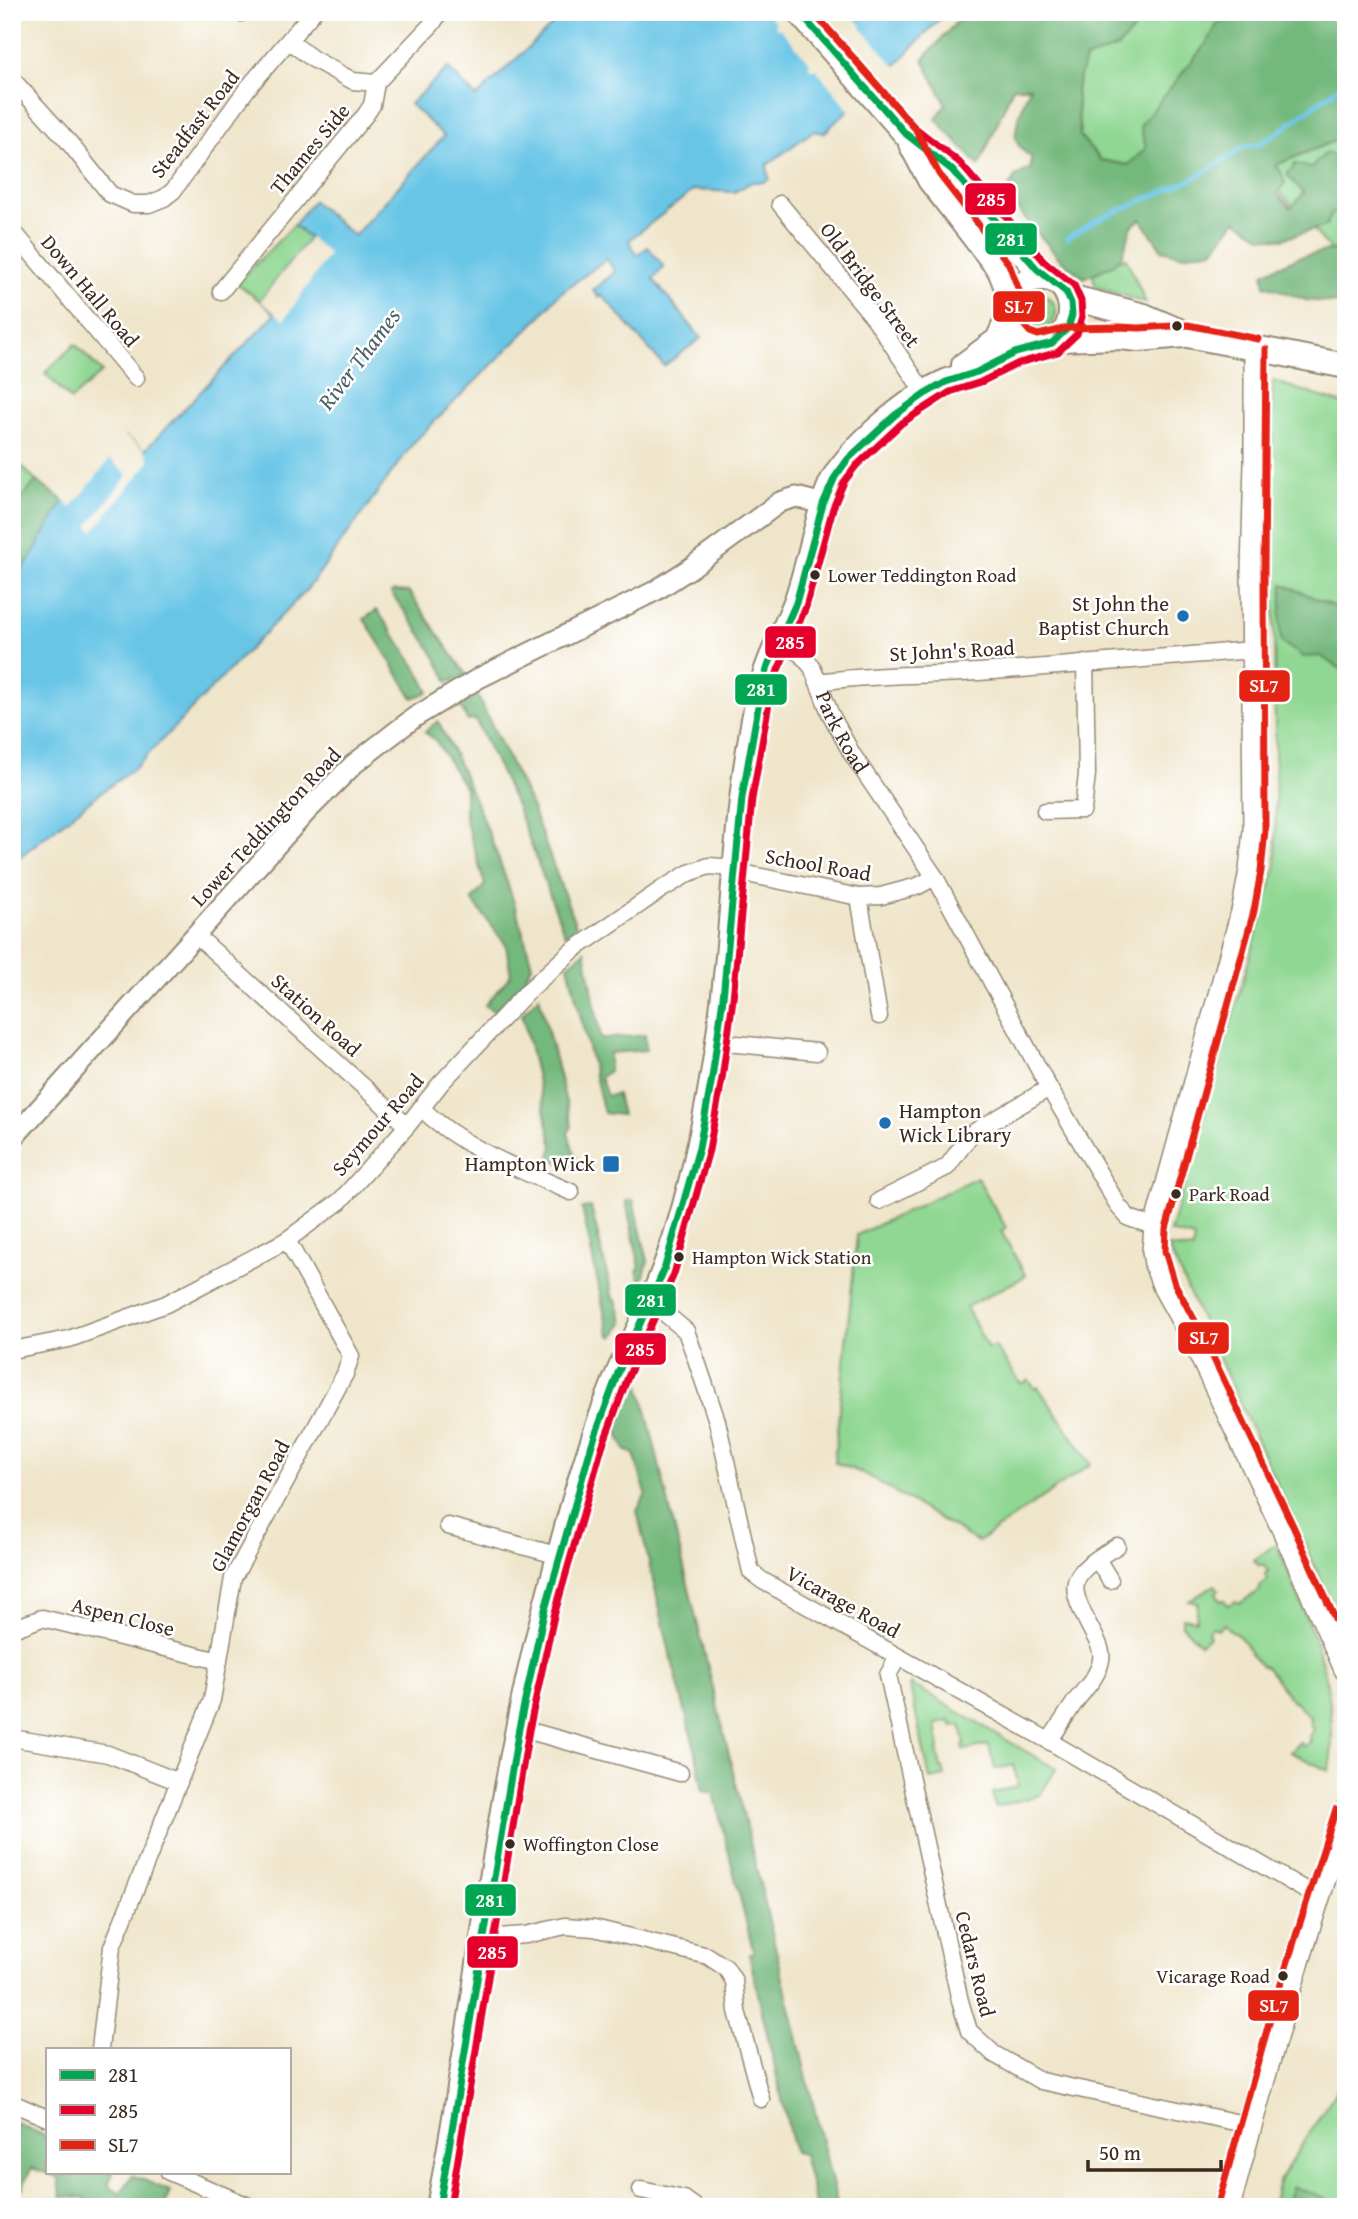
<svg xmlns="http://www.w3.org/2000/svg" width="1358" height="2219" viewBox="0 0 1358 2219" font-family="'Gentium Book Plus',serif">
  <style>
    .green { fill: #8fd792; stroke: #658058; stroke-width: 2 }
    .forest { fill: #73b87c; stroke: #57714d; stroke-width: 2 }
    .water { fill: #68c5e6; stroke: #527882; stroke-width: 2 }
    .pier { fill: #efe5ca }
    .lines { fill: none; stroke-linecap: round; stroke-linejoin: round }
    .stream { stroke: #68c5e6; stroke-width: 5 }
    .minor-casing { stroke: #958874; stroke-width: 19 }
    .tertiary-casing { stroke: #958874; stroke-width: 23 }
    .secondary-casing { stroke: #958874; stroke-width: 26 }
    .primary-casing { stroke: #958874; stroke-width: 28 }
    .minor { stroke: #fff; stroke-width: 16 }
    .tertiary { stroke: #fff; stroke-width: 19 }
    .secondary { stroke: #fff; stroke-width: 23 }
    .primary { stroke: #fff; stroke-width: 24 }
    .bus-1-casing { stroke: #fff; stroke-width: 12 }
    .bus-2-casing { stroke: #fff; stroke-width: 12 }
    .bus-3-casing { stroke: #fff; stroke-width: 12 }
    .bus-1 { stroke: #00a651; stroke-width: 7 }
    .bus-2 { stroke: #e4002b; stroke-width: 7 }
    .bus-3 { stroke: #e42313; stroke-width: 7 }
    .bus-dot { fill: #3b2a1e; stroke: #fff; stroke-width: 2.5 }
    .poi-dot { fill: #1f6fb2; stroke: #fff; stroke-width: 2.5 }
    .labels { text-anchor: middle; stroke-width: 5; stroke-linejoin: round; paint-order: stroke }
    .bus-label { font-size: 19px; fill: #3b2a1e; stroke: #fff; text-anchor: start }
    .street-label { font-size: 21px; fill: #3b2a1e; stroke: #fff }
    .poi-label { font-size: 21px; fill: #3b2a1e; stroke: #fff; text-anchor: end }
    .water-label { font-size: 23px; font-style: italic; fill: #4b6064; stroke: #fff }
    .line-badge { stroke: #fff; stroke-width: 2.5 }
    .badge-label { font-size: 19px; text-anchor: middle; font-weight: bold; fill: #fff }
  </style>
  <rect width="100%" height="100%" fill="#fff"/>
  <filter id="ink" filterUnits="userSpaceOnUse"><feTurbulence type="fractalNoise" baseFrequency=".0143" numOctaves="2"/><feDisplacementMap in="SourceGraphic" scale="14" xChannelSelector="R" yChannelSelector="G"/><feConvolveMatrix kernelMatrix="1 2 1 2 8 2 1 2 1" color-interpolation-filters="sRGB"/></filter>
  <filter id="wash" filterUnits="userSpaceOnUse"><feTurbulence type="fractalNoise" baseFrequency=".00686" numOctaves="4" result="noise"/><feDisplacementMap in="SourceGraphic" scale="28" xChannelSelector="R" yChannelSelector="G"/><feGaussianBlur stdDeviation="1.57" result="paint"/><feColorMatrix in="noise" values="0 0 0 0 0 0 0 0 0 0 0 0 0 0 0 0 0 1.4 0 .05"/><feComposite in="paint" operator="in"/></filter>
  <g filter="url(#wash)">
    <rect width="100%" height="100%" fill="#efe5ca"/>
    <g class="green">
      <path d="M1149,12h100l-31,11 -71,125 -19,17 -27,-5 -21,-24 -4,-47 9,-30 33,-12z"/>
      <path d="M1346,105v162l-105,-120 43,7z"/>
      <path d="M294,225l16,13 -50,63 -23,-18z"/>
      <path d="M1126,258l20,45 -50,-16 -5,-18z"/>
      <circle cx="1039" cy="312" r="17"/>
      <path d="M75,344l27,28 -31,28 -26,-27z"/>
      <path d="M1273,381l73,24v1229l-178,-387 25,3 1,-12 -24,-6 106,-366 -2,-268 -3,-11z"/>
      <path d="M12,456l24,25 28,20 -52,79z"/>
      <path d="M977,1177l29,51 -5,3 25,45 -60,31 22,42 7,-3 26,38 8,-4 6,9 3,-2 53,77 -113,78 -113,-68 -31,-12 23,-227z"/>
      <path d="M1276,1544c31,72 67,146 53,227l-39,-19 10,-10 4,4 7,-5 -2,-5 5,-6 -5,-6 2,-5 -15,-17 -4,-1c-9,-11 -16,-23 -26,-34l-4,-1c-4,-4 -10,-9 -12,-13 -5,-9 -8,-18 -19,-21l-7,-8 -6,5 -5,-2 -5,4 2,5 -10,8 -18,-19v-7l14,2 2,-17 -9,-2 26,-16 4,5 -3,3 4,8 4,-1 4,5 7,-4 5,2 19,-12 2,-6 7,-5 -3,-6 3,-3 -4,-6h-6l-4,-5z"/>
      <path d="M911,1684l145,85 -16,26 -45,12 -3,-14 26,-7 -4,-21 -19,4 -6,-24 -25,5 -1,-5 2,-1 -4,-19 -9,1 -2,-5 -14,3 3,25 -2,1 4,18h2l2,8 -15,3 -20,-92z"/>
      <path d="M1346,2076v131h-75l9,-28z"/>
    </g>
    <g class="forest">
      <path d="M965,12h184l-31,35 -33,12 -9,30 4,47 21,24 27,5 18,-17 -6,-22 68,-85 10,-18 31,-11h97v93l-3,3 3,9v19l-70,29 4,5 5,13 -8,10 14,15 13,-15 -17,-18 8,-11 16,4 16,-16 11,6 -2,17 10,-1v37l-14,1 -6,14 -44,13 -20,-2 -26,-17 -23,30 -31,5 -20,-5 -21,-31 -9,7 -10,30 -9,9 -29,13 -25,-20 -47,-55 -3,-16 7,-11 15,-8v-11c-6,-4 -13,-10 -15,-18 -2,-12 9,-41 14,-52h-17l-34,79 -43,-47 10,-15 -23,-44z"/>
      <path d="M1346,247v53l-3,4 -37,-4 -41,-15 -2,-12 36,-16z"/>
      <path d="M36,481l28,20 -36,61 -16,18v-70z"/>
      <path d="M1283,584l63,28v60l-26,-16 -16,1 -23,-15 -1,-23z"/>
      <path d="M395,591l14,1 58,84 -19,6c-15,-33 -35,-60 -57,-89z"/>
      <path d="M377,610l39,57 13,25 -16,6 -49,-79z"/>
      <path d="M474,689l56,114 46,123 -11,9 -49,-130 -41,-86 -7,2 -7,-13v-7z"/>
      <path d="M438,721c39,78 73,159 94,245l-11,18 -26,28 -10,-7 26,-30 -5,-30 -34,-45 13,-15 -20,-67v-30l-29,-47 -11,-9z"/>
      <path d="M585,951l16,88 44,-4 1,15 -37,3v18l-9,6 7,19 10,-2 5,21 -18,-2 -36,-148z"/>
      <path d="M539,996l33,130 -4,7 8,26 -5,7 -22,-7 4,-12 -31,-133z"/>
      <path d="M633,1200l15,61 -7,25 -4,-16 3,-2 -14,-67z"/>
      <path d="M591,1207l22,92 3,1 7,22 -9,15 -4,-2 -2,-5 -26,-122z"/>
      <path d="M632,1377h6l200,830h-22l-13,-53 -9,-2 -45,-198h5l-40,-161 -11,-2 -7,-38 -25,-96 -34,-146 9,-17 -12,-40 -9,-4 -8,-20z"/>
      <path d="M12,2121l35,16v35h66l-5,14 13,8 11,-19 38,16 -6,16h-77l-1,-8 -25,-3 -2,-19 -28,-9 -9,21 -10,-5z"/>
      <path d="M1293,2186l37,15 -1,6h-44z"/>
    </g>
    <path class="water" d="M566,12h380l-46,49 -76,72 -11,-2 -46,34 2,14 -5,3h-12l-18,10 -40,-2 -65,50 8,15 11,-8 16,20 -11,12 48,59 -37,28 -62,-71 -4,2 -5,-7 22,-18 -8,-13 -48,35 -22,26 -123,122 -105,145 -173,180 -44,32 -80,64v-283l16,-18 36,-61 61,-65 20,14 130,-136 -15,-13 49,-63 -15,-13 19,-24 41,35 90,-100 -34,-32 38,-36 28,29z"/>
    <g class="pier">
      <path d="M766,12h81l15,14 -1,2 36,40 -50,48 2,-6 -34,-42 -3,2 -4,-4 2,-3 -30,-35 -2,2 -4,-5 2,-2z"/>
      <path d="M310,238l19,16 -45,66 -24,-19z"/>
      <path d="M121,433l24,17 5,11 -57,70 -5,-5 40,-51 -18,-16 -39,49 -9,-9 50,-63z"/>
    </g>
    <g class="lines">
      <path class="stream" d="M1067,238l30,-18 96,-41 53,-33 13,-2 17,-10 70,-52"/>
    </g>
  </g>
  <g filter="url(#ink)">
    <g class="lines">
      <g class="minor-casing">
        <g id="minor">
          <path d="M241,12v1"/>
          <path d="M289,41l24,18 40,22 23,2"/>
          <path d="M12,79l55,61 43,54 23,10h16l15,-6 9,-7 74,-102 66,-77"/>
          <path d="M780,204l95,115 50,75"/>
          <path d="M12,230l124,148"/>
          <path d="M221,291l145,-177 6,-9 4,-22 56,-59 4,-6 -4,-6"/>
          <path id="s1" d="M780,640l21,14 11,13 18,46 22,41 83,123 114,211 70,119 10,11 27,9"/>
          <path d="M819,682c53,-8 106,-6 159,-10 92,-6 184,-15 276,-22"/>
          <path d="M1045,811l38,-1 4,-36 -2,-111"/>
          <path d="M859,897l20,119"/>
          <path d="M197,936l210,190"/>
          <path d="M717,1042l100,10"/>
          <path d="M421,1108c41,40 98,61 150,84"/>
          <path d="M879,1201l68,-34 24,-33 78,-46"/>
          <path d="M650,1305l11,5 25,21 9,25 22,65 34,151 12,9 286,160 268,156"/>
          <path d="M12,1350l57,-11 97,-35 121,-64 53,-39 67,-75 34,-43 87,-92 44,-40 90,-62 27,-16 20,-7 13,1 30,8 107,22 22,-1 37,-10 17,-9"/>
          <path d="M448,1526l112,30"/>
          <path d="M1097,1559l13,21"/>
          <path d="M18,1627l24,-9 177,43"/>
          <path d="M898,1657l-10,18 72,326 9,30 25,23 47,27 208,44"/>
          <path d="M519,1728l161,45"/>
          <path d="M12,1738l96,16 71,28"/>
          <path d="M1049,1741c8,-11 16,-24 24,-36 9,-14 25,-27 28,-45 2,-8 -3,-18 -7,-25 -28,-53 -28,-58 23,-89"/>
          <path d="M484,1935l14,2 28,-2 39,-9 29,2 114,28 18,12 8,13 3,30 24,88"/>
          <path d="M100,2049l12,-102 100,-247 21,-122 112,-204 6,-18 -64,-116"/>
          <path d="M12,2103l35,15"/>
          <path d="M169,2172l82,35"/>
          <path d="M641,2190l43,9 11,8"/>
        </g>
      </g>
      <g class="tertiary-casing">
        <path id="tertiary" d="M12,1139l296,-329 46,-46 61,-47 64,-39 176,-87 34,-22 91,-67 16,-5 27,7"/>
      </g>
      <g class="secondary-casing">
        <g id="secondary">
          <path d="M1256,349v113l-3,109 2,259 -4,40 -7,38 -88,319 -2,24 2,13 9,24 29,52 90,190 62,139"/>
          <path d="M1228,2207c35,-133 74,-265 118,-395"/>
        </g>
      </g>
      <g class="primary-casing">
        <g id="primary">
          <path d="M799,12l107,122 51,42 80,93 11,9"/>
          <path d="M911,144l19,36 70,90 11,28"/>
          <path d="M1069,297l75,19 44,19 158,31"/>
          <path d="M1057,339l63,-2 19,2 45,-4"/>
          <path d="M964,365l34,-25 10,-22"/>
          <path d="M439,2207c39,-198 55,-402 106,-597 20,-76 39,-153 69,-226 11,-28 26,-54 37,-82 21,-47 36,-99 47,-150 19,-83 29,-170 35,-256 4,-45 7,-89 14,-134 5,-32 10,-67 22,-98 8,-21 19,-41 27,-62 10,-28 16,-58 24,-86 5,-18 11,-37 23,-51 22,-29 71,-70 105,-84 10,-4 21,-6 32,-10 10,-4 20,-10 30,-15 16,-8 39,-8 51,-20 19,-19 10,-59 -20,-58 -39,1 -47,52 -4,68"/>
        </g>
      </g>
      <use href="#minor" class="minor"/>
      <use href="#tertiary" class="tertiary"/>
      <use href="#secondary" class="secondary"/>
      <use href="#primary" class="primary"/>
      <g class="bus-1-casing">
        <path id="bus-1" d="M439,2207l80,-479 25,-115 48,-169 26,-71 46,-103 35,-122 13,-70 11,-80 19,-200 19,-108 7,-24 28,-63 27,-99 12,-27 13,-18 47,-44 30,-21 21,-12 31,-10 38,-19 37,-10 16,-15 4,-13 -1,-12 -5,-11 -29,-23 -85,-99 -46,-36 -107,-122"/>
      </g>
      <g class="bus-2-casing">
        <path id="bus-2" d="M450,2207l79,-477 25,-114 48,-169 26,-70 46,-103 35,-124 13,-71 11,-80 19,-200 19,-107 7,-22 28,-63 27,-99 11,-26 12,-16 46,-43 48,-31 31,-10 38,-19 39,-11 19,-18 5,-17 -1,-16 -7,-16 -30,-24 -85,-99 -46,-36 -100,-114"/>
      </g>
      <g class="bus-3-casing">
        <g id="bus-3">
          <path d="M813,12l102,116 24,46 70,90 12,32 -3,17 1,6 11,13 8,3 30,-7 52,-1 19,1 49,-3 70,14"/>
          <path d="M1266,349l-2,222 1,259 -4,41 -7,40 -88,318 -1,22 10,33 28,52 90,190 53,117"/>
          <path d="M1218,2204l56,-199 62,-196"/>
        </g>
      </g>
      <use href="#bus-1" class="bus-1"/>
      <use href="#bus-2" class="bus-2"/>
      <use href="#bus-3" class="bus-3"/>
    </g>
  </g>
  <g class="bus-dot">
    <circle cx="1177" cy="326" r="6"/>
    <circle cx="815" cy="575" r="6"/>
    <circle cx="1176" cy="1194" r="6"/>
    <circle cx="679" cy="1257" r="6"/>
    <circle cx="510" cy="1844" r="6"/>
    <circle cx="1283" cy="1976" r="6"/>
  </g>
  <g class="poi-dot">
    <circle cx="1183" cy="616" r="7"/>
    <circle cx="885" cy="1123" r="7"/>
    <rect x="602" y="1155" width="18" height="18" rx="3.5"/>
  </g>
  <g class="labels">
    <g class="bus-label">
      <text x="828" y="582">Lower Teddington Road</text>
      <text x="1189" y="1201">Park Road</text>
      <text x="692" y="1264">Hampton Wick Station</text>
      <text x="523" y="1851">Woffington Close</text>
      <text x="1270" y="1983" text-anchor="end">Vicarage Road</text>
    </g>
    <g class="street-label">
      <text transform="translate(195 124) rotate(-52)" y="7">Steadfast Road</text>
      <text transform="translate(310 149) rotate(-50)" y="7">Thames Side</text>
      <text transform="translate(870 285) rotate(53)" y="7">Old Bridge Street</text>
      <text transform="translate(90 291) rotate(50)" y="7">Down Hall Road</text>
      <text transform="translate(952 651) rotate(-3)" y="7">St John's Road</text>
      <text dy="7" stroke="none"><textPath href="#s1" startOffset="114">Park Road</textPath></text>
      <text transform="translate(266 827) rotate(-47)" y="7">Lower Teddington Road</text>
      <text transform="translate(818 865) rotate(10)" y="7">School Road</text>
      <text transform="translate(316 1015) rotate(42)" y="7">Station Road</text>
      <text transform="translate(378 1125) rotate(-49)" y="7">Seymour Road</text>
      <text transform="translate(250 1506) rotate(-62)" y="7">Glamorgan Road</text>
      <text transform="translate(843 1602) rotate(29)" y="7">Vicarage Road</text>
      <text transform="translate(123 1617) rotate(14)" y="7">Aspen Close</text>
      <text transform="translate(975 1964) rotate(76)" y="7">Cedars Road</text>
    </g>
    <g class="poi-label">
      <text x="1169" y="611">St John the<tspan x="1169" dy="24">Baptist Church</tspan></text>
      <text x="899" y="1118" text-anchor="start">Hampton<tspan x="899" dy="24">Wick Library</tspan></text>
      <text x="595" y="1171">Hampton Wick</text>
    </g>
    <g class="water-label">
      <text transform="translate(359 359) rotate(-53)" y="8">River Thames</text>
    </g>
  </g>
  <g class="line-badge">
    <rect x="964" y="182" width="53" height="34" rx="7" fill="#e4002b"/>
    <rect x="984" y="222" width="54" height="34" rx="7" fill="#00a651"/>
    <rect x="992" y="290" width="54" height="33" rx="7" fill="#e42313"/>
    <rect x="764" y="625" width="53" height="34" rx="7" fill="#e4002b"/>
    <rect x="1238" y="669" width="53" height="34" rx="7" fill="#e42313"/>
    <rect x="734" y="673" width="54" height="33" rx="7" fill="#00a651"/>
    <rect x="624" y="1283" width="53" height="34" rx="7" fill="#00a651"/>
    <rect x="1177" y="1321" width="53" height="34" rx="7" fill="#e42313"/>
    <rect x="614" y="1332" width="53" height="34" rx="7" fill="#e4002b"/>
    <rect x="464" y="1883" width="53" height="34" rx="7" fill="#00a651"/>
    <rect x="466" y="1935" width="53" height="34" rx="7" fill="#e4002b"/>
    <rect x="1247" y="1989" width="53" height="33" rx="7" fill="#e42313"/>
  </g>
  <g class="badge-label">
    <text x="991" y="206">285</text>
    <text x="1011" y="246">281</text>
    <text x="1019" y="313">SL7</text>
    <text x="790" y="649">285</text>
    <text x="1264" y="692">SL7</text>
    <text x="761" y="696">281</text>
    <text x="651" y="1307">281</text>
    <text x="1204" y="1344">SL7</text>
    <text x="640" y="1356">285</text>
    <text x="490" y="1907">281</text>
    <text x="492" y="1959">285</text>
    <text x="1274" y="2012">SL7</text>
  </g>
  <rect width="1358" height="2219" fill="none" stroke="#fff" stroke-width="42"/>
  <rect x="46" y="2048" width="245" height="126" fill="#ffffff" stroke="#b1aaa5" stroke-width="2"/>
  <rect x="60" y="2070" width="35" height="10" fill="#00a651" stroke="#b1aaa5" stroke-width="2"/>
  <text x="108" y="2082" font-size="21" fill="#3b2a1e">281</text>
  <rect x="60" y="2105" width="35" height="10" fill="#e4002b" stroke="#b1aaa5" stroke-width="2"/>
  <text x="108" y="2118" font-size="21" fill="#3b2a1e">285</text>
  <rect x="60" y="2140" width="35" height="10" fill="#e42313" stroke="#b1aaa5" stroke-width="2"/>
  <text x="108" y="2152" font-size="21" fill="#3b2a1e">SL7</text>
  <path d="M1088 2160v10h133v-10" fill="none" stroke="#3b2a1e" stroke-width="3.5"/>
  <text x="1099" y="2160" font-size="21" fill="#3b2a1e" stroke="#ffffff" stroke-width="5" paint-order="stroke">50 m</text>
</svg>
